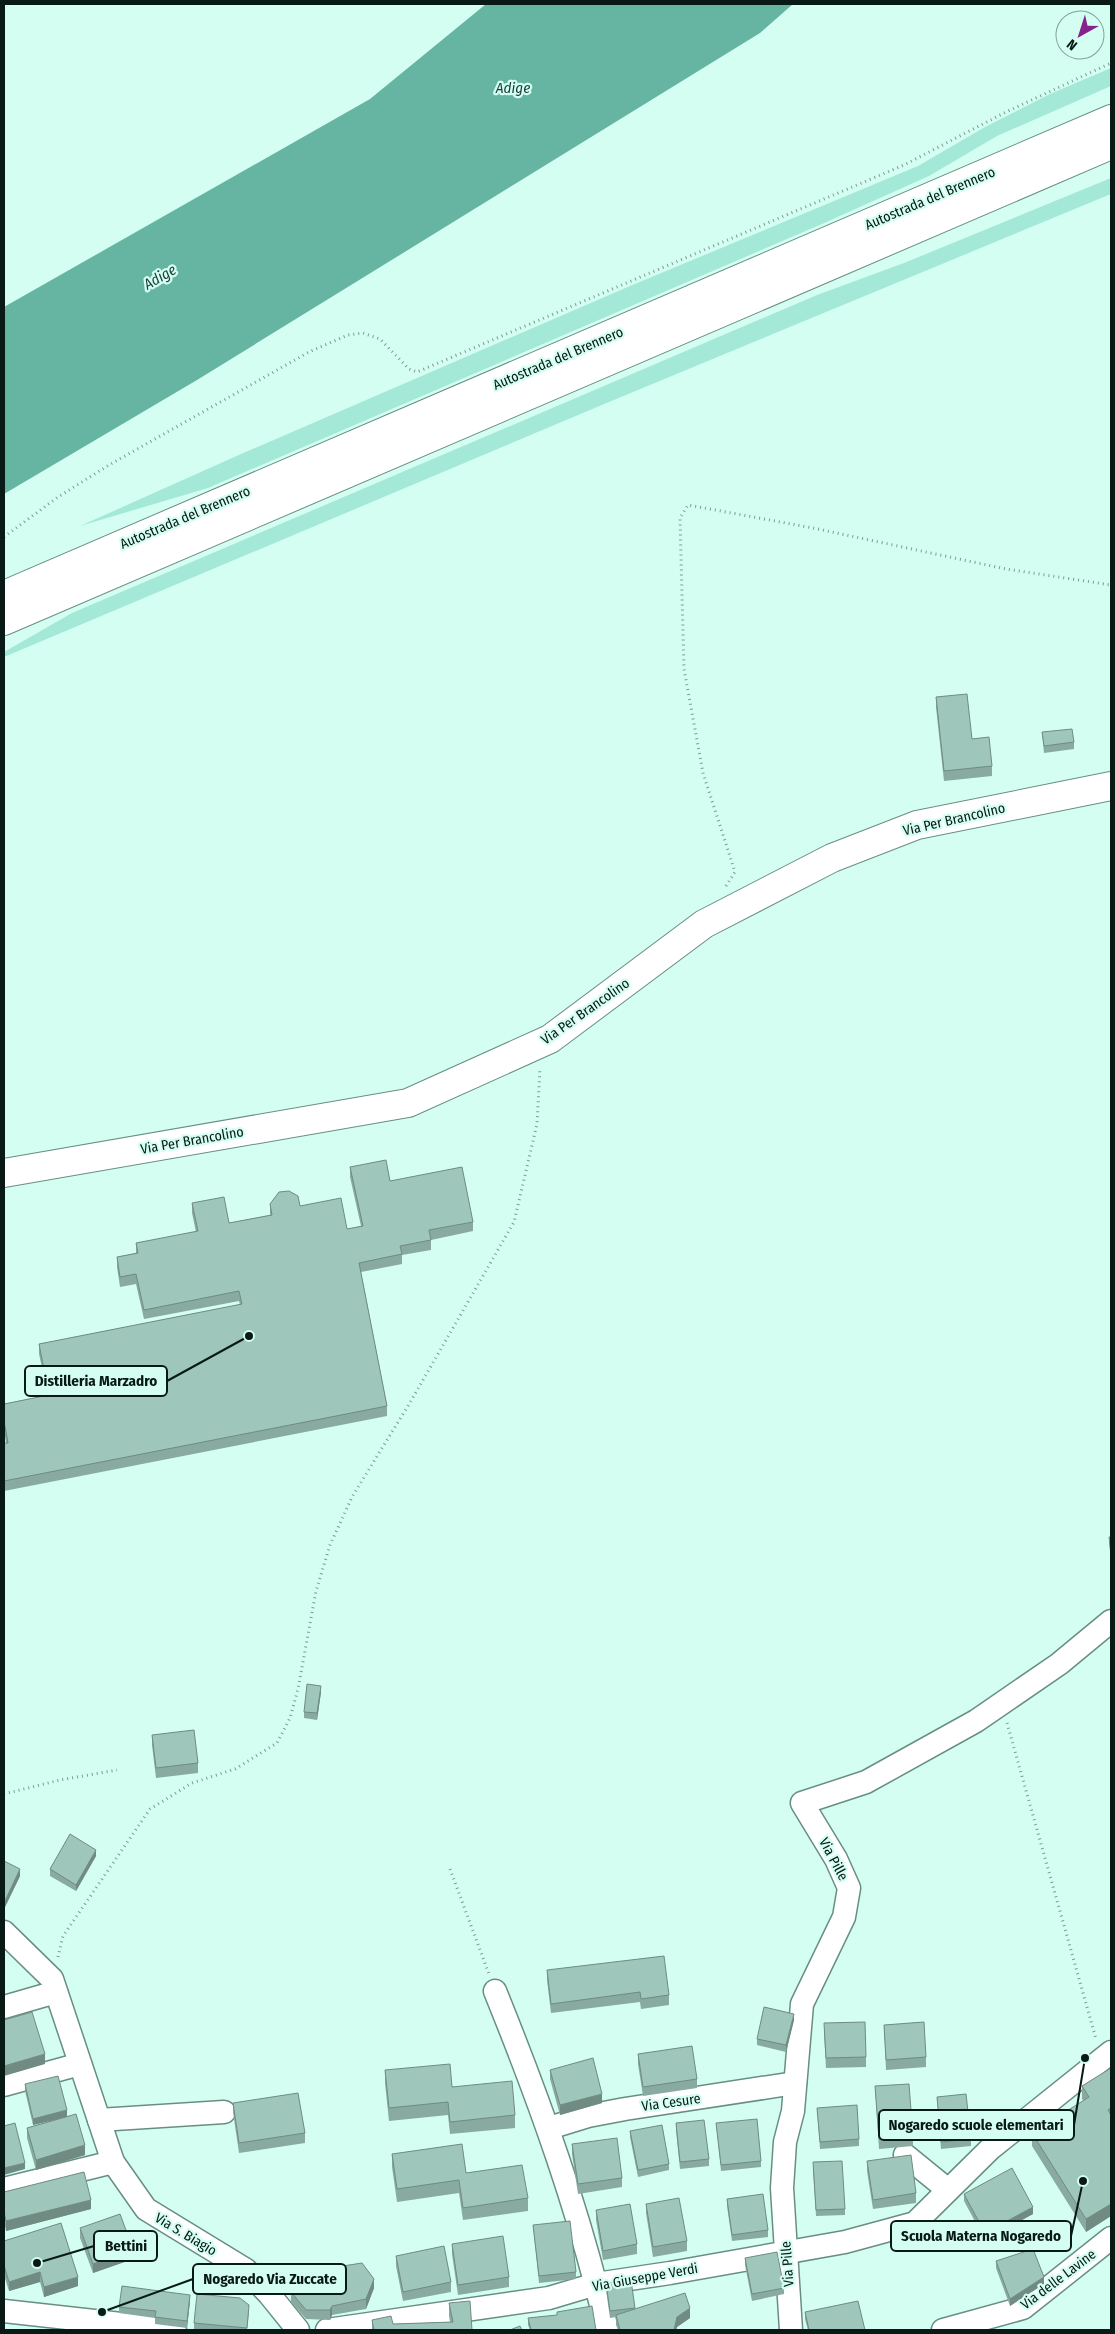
<svg xmlns="http://www.w3.org/2000/svg" width="1115" height="2334" viewBox="0 0 1115 2334" font-family="'Fira Sans Condensed',sans-serif">
  <style>
    .green { fill: #a4e9d7 }
    .water { fill: #66b5a2 }
    .lines { fill: none; stroke-linecap: round; stroke-linejoin: round }
    .minor-casing { stroke: #688e84; stroke-width: 25 }
    .major-casing { stroke: #688e84; stroke-width: 30 }
    .highway-casing { stroke: #688e84; stroke-width: 30 }
    .path { stroke: #7d9c93; stroke-width: 3; stroke-dasharray: 1 4; stroke-linecap: butt }
    .minor { stroke: #fff; stroke-width: 22 }
    .major { stroke: #fff; stroke-width: 28 }
    .highway { stroke: #fff; stroke-width: 28 }
    .wall { fill: #88aaa0 }
    .shaded-wall { fill: #6f8b82 }
    .building { fill: #9ec6ba; stroke: #6f8b82 }
    .labels { text-anchor: middle; stroke-width: 4.5; stroke-linejoin: round; paint-order: stroke }
    .street-label { font-size: 14px; fill: #091915; stroke: #d4fef2 }
    .water-label { font-size: 15px; font-style: italic; fill: #1a3f37; stroke: #d4fef2 }
    .leader { fill: none; stroke: #091915; stroke-width: 2 }
    .callout-dot { fill: #091915; stroke: #d4fef2; stroke-width: 2 }
    .callout { fill: #d4fef2; stroke: #091915; stroke-width: 2 }
    .callout-label { font-size: 15px; text-anchor: middle; font-weight: bold; fill: #091915 }
  </style>
  <rect width="100%" height="100%" fill="#d4fef2"/>
  <g class="green">
    <path d="M1111,68v18l-114,50 -68,40 -107,48 -614,264 -128,38 161,-72 389,-168 288,-120 67,-39 65,-33z"/>
    <path d="M1111,178v16l-502,208 -605,255v-5l68,-39 745,-318 87,-32z"/>
  </g>
  <path class="water" d="M486,4h307l-33,29 -563,347 -193,114v-187l366,-208z"/>
  <g class="lines">
    <g class="minor-casing">
      <g id="minor">
        <path d="M4,1932l48,47 61,183 33,47 100,61 23,24 29,36"/>
        <path d="M495,1991c45,111 85,222 112,339"/>
        <path d="M4,2007l52,-15"/>
        <path d="M4,2085l76,-21"/>
        <path d="M99,2120l125,-8"/>
        <path d="M549,2128l39,-12 37,-7 170,-26"/>
        <path d="M905,2155l43,35"/>
        <path d="M4,2189l109,-27"/>
        <path d="M4,2311l171,19"/>
        <path d="M327,2330l222,-32 47,-14 74,-11 175,-31 70,-19 75,-74 121,-97"/>
        <path d="M791,2330l-9,-142 3,-46 8,-31 9,-107 42,-87 5,-29 -13,-29 -34,-56 64,-21 110,-61 83,-57 52,-43"/>
        <path d="M943,2330l80,-22 88,-70"/>
      </g>
    </g>
    <g class="major-casing">
      <path id="major" d="M4,1173l404,-70 142,-64 154,-115 128,-66 85,-33 194,-39"/>
    </g>
    <g class="highway-casing">
      <g id="highway">
        <path d="M4,595l1107,-476"/>
        <path d="M4,621l1107,-476"/>
      </g>
    </g>
    <g class="path">
      <path d="M4,537l54,-40 51,-32 200,-113 39,-17 15,-2 17,6 29,30 8,3 487,-207 102,-53 105,-49"/>
      <path d="M726,886l9,-14 -32,-99 -19,-104 -4,-151 8,-13 125,23 193,41 105,16"/>
      <path d="M1007,1723l89,316"/>
      <path d="M4,1794l56,-14 57,-10"/>
      <path d="M450,1869l39,105"/>
      <path d="M58,1957l5,-21 87,-127 42,-26 43,-14 42,-26 13,-25 8,-29 18,-98 14,-46 22,-48 56,-91 106,-184 23,-98 3,-56"/>
    </g>
    <use href="#minor" class="minor"/>
    <use href="#major" class="major"/>
    <use href="#highway" class="highway"/>
  </g>
  <g class="wall">
    <path d="M936,697l36,42 20,27v10l-48,5 -8,-74z"/>
    <path d="M1042,732l32,10v7l-30,4z"/>
    <path d="M350,1167l40,14 83,41v9l-42,9v10l-29,5v9l-41,8 26,134v10l-383,75v-48h2l-2,-13v-26l44,-9 -9,-41v-10l201,-39 -1,-4 -95,18 -8,-35 -16,3 -3,-20v-10l19,-4v-10l60,-11 -4,-19v-10l37,20 41,-8v-11l30,2 47,23 14,-3 -11,-49z"/>
    <path d="M1109,1537h2v21l-2,-14z"/>
    <path d="M321,1692l-4,28 -13,-2v-6z"/>
    <path d="M152,1735l46,28v10l-42,5 -4,-33z"/>
    <path d="M96,1856l-20,35 -26,-15v-7z"/>
    <path d="M4,1861l16,15 -15,31h-1z"/>
    <path d="M547,1970l122,25v10l-28,4 -1,-7 -89,11 -4,-33z"/>
    <path d="M794,2020l-8,32 -29,-7v-6z"/>
    <path d="M884,2025l42,32v10l-40,3z"/>
    <path d="M824,2033l42,24v10l-40,1z"/>
    <path d="M638,2054l59,25v9l-54,8 -5,-32z"/>
    <path d="M1111,2068v148l-25,16 -54,-86v-13l52,-32 -2,-2v-13z"/>
    <path d="M385,2070l67,17 63,28v13l-65,6 -2,-19 -59,6 -4,-38z"/>
    <path d="M550,2070l52,33 -42,12 -10,-36z"/>
    <path d="M25,2084l42,33 18,38 -49,15 -9,-32v-10l30,-9 -24,6 -8,-34z"/>
    <path d="M875,2086l38,51v9l-34,3z"/>
    <path d="M937,2097l34,42v7l-30,3z"/>
    <path d="M233,2103l72,30v10l-66,10 -6,-41z"/>
    <path d="M817,2108l42,31v7l-39,3z"/>
    <path d="M676,2123l33,36v7l-29,3 -4,-39z"/>
    <path d="M716,2123l45,38v6l-40,4z"/>
    <path d="M630,2131l39,33v6l-31,7 -8,-40z"/>
    <path d="M572,2144l50,34v9l-44,7 -6,-40z"/>
    <path d="M392,2154l74,19 62,25v13l-65,9 -4,-27 -62,9 -5,-35z"/>
    <path d="M867,2161l49,32v10l-43,6 -6,-38z"/>
    <path d="M813,2169l32,40v6l-29,1z"/>
    <path d="M4,2192l87,17 -85,22 -2,-10z"/>
    <path d="M964,2194l69,20 -48,26 -21,-39z"/>
    <path d="M727,2199l41,31v7l-36,4 -5,-35z"/>
    <path d="M646,2204l41,37v10l-34,6 -7,-44z"/>
    <path d="M596,2210l41,34v10l-34,6 -7,-40z"/>
    <path d="M533,2225l43,47v7l-37,4z"/>
    <path d="M80,2228l53,31 -40,14 -13,-35z"/>
    <path d="M4,2241l74,45 -34,11 -4,-15 -31,9 -5,-16z"/>
    <path d="M452,2244l57,33v10l-51,8 -6,-41z"/>
    <path d="M396,2256l55,26v10l-48,9 -7,-35z"/>
    <path d="M745,2258l39,30v6l-32,7 -7,-36z"/>
    <path d="M996,2261l48,23 -34,22 -14,-38z"/>
    <path d="M631,2280l4,29 55,9 -13,9 -1,3h-58l-2,-5v-8l-6,1 -4,-28v-7z"/>
    <path d="M374,2288l-8,21 -34,6 -2,5 -24,-1 -15,-17v-10z"/>
    <path d="M190,2301l-3,27 -32,-4v-6l-36,-5v-6z"/>
    <path d="M449,2303l23,27h-100v-10l21,4 57,-2 -1,-6z"/>
    <path d="M249,2312l-2,18h-44l-9,-1v-6z"/>
    <path d="M557,2312l39,18h-66l-2,-5v-7l29,-3z"/>
    <path d="M805,2312l60,18h-57l-3,-11z"/>
  </g>
  <g class="shaded-wall">
    <path d="M321,1686v6l-4,28v-7z"/>
    <path d="M96,1850v6l-20,35v-6z"/>
    <path d="M20,1869v7l-15,31v-6z"/>
    <path d="M794,2014v6l-8,32v-7z"/>
    <path d="M45,2054v10l-41,12v-10z"/>
    <path d="M602,2094v9l-42,12v-10z"/>
    <path d="M67,2110v7l-34,8v-6z"/>
    <path d="M85,2145v10l-49,15v-10z"/>
    <path d="M25,2163v6l-21,6v-7z"/>
    <path d="M91,2200v9l-85,22v-10z"/>
    <path d="M1111,2204v12l-25,16v-13z"/>
    <path d="M1033,2207v7l-48,26v-7z"/>
    <path d="M133,2249v10l-40,14v-9z"/>
    <path d="M40,2272v10l-31,9v-9z"/>
    <path d="M78,2277v9l-34,11v-10z"/>
    <path d="M1044,2277v7l-34,22v-7z"/>
    <path d="M374,2279v9l-8,21v-10z"/>
    <path d="M190,2295v6l-3,27v-7z"/>
    <path d="M332,2306v9l-2,5v-10z"/>
    <path d="M690,2308v10l-13,9 -1,3h-2l3,-13z"/>
  </g>
  <g class="building">
    <path d="M967,694l5,45 17,-2 3,29 -48,5 -8,-74z"/>
    <path d="M1072,729l2,13 -30,4 -2,-14z"/>
    <path d="M386,1160l4,21 72,-14 11,55 -44,8 2,10 -31,6 2,8 -43,9 28,143 -383,75v-38h4l-4,-22v-17l45,-9 -10,-51 203,-40 -3,-13 -95,19 -8,-36 -16,3 -3,-20 21,-4 -2,-10 62,-12 -6,-28 32,-6 5,26 43,-8 -2,-11 9,-12 10,-1 9,5 2,10 41,-8 6,31 16,-3 -13,-59z"/>
    <path d="M1109,1537h2v14z"/>
    <path d="M307,1684l14,2 -4,27 -13,-1z"/>
    <path d="M194,1730l4,33 -42,5 -4,-33z"/>
    <path d="M70,1834l26,16 -20,35 -26,-16z"/>
    <path d="M4,1861l16,8 -15,32 -1,-1z"/>
    <path d="M664,1956l5,39 -28,4 -1,-7 -89,12 -4,-34z"/>
    <path d="M764,2007l30,7 -8,31 -29,-6z"/>
    <path d="M32,2012l13,42 -41,12v-46z"/>
    <path d="M865,2022l1,35 -40,1 -2,-35z"/>
    <path d="M924,2022l2,35 -40,3 -2,-35z"/>
    <path d="M692,2046l5,33 -54,8 -5,-33z"/>
    <path d="M593,2058l9,36 -42,11 -10,-35z"/>
    <path d="M450,2064l2,23 60,-6 3,34 -65,7 -2,-20 -59,6 -4,-38z"/>
    <path d="M1111,2068v40l-3,2 3,5v89l-25,15 -54,-86 57,-36 -7,-11z"/>
    <path d="M58,2076l9,34 -34,9 -8,-35z"/>
    <path d="M909,2084l4,53 -34,2 -4,-53z"/>
    <path d="M298,2093l7,40 -66,10 -6,-40z"/>
    <path d="M966,2094l5,45 -30,3 -4,-45z"/>
    <path d="M857,2105l2,34 -39,3 -3,-34z"/>
    <path d="M76,2114l9,31 -49,15 -9,-32z"/>
    <path d="M757,2119l4,42 -40,4 -5,-42z"/>
    <path d="M704,2120l5,39 -29,3 -4,-39z"/>
    <path d="M15,2123l10,40 -21,5v-42z"/>
    <path d="M662,2125l7,39 -31,6 -8,-39z"/>
    <path d="M617,2138l5,40 -44,6 -6,-40z"/>
    <path d="M462,2144l4,29 56,-8 6,33 -65,10 -4,-28 -62,9 -5,-35z"/>
    <path d="M911,2155l5,38 -43,7 -6,-39z"/>
    <path d="M842,2161l3,48 -29,1 -3,-48z"/>
    <path d="M1012,2168l21,39 -48,26 -21,-39z"/>
    <path d="M84,2172l7,28 -85,21 -2,-9v-20z"/>
    <path d="M763,2194l5,36 -36,5 -5,-36z"/>
    <path d="M679,2198l8,43 -34,6 -7,-43z"/>
    <path d="M630,2204l7,40 -34,7 -7,-41z"/>
    <path d="M120,2214l13,35 -40,15 -13,-36z"/>
    <path d="M570,2221l6,51 -37,4 -6,-51z"/>
    <path d="M61,2223l17,54 -34,10 -4,-15 -31,10 -5,-17v-24z"/>
    <path d="M503,2236l6,41 -51,8 -6,-41z"/>
    <path d="M444,2246l7,36 -48,10 -7,-36z"/>
    <path d="M1033,2249l11,28 -34,22 -14,-38z"/>
    <path d="M777,2252l7,36 -32,6 -7,-36z"/>
    <path d="M362,2263l12,16 -8,20 -34,7 -2,4h-24l-15,-18 13,-20z"/>
    <path d="M631,2280l4,28 -25,3 -4,-28z"/>
    <path d="M122,2286l68,9 -3,26 -32,-4 1,-6 -37,-4z"/>
    <path d="M685,2293l5,15 -13,9 -3,13h-54l-4,-15z"/>
    <path d="M197,2294l43,4 9,7 -2,23 -53,-5z"/>
    <path d="M470,2301l2,29h-98l-2,-10 19,-4 2,8 60,-2 -4,-19z"/>
    <path d="M858,2301l7,29h-56l-4,-18z"/>
    <path d="M592,2306l4,24h-65l-3,-12 29,-3v-3z"/>
    <path d="M520,2326l2,4h-12z"/>
  </g>
  <g class="labels">
    <g class="street-label">
      <text transform="translate(930 198) rotate(-23)" y="5">Autostrada del Brennero</text>
      <text transform="translate(558 358) rotate(-23)" y="5">Autostrada del Brennero</text>
      <text transform="translate(185 517) rotate(-23)" y="5">Autostrada del Brennero</text>
      <text transform="translate(954 819) rotate(-13)" y="5">Via Per Brancolino</text>
      <text transform="translate(585 1011) rotate(-35)" y="5">Via Per Brancolino</text>
      <text transform="translate(192 1140) rotate(-10)" y="5">Via Per Brancolino</text>
      <text transform="translate(834 1859) rotate(62)" y="5">Via Pille</text>
      <text transform="translate(671 2102) rotate(-8)" y="5">Via Cesure</text>
      <text transform="translate(186 2234) rotate(31)" y="5">Via S. Biagio</text>
      <text transform="translate(787 2264) rotate(-94)" y="5">Via Pille</text>
      <text transform="translate(645 2277) rotate(-10)" y="5">Via Giuseppe Verdi</text>
      <text transform="translate(1058 2279) rotate(-37)" y="5">Via delle Lavine</text>
    </g>
    <g class="water-label">
      <text x="513" y="93">Adige</text>
      <text transform="translate(160 277) rotate(-30)" y="5">Adige</text>
    </g>
  </g>
  <path class="leader" d="M249 1336L167 1381M1085 2058L1074 2125M1083 2181L1071 2236M37 2263L94 2246M102 2312L193 2279"/>
  <g class="callout-dot">
    <circle cx="249" cy="1336" r="5"/>
    <circle cx="1085" cy="2058" r="5"/>
    <circle cx="1083" cy="2181" r="5"/>
    <circle cx="37" cy="2263" r="5"/>
    <circle cx="102" cy="2312" r="5"/>
  </g>
  <g class="callout">
    <rect x="25" y="1366" width="142" height="30" rx="5"/>
    <rect x="879" y="2110" width="195" height="30" rx="5"/>
    <rect x="891" y="2221" width="180" height="30" rx="5"/>
    <rect x="94" y="2231" width="63" height="30" rx="5"/>
    <rect x="193" y="2264" width="153" height="30" rx="5"/>
  </g>
  <g class="callout-label">
    <text x="96" y="1386">Distilleria Marzadro</text>
    <text x="976" y="2130">Nogaredo scuole elementari</text>
    <text x="981" y="2241">Scuola Materna Nogaredo</text>
    <text x="126" y="2251">Bettini</text>
    <text x="270" y="2284">Nogaredo Via Zuccate</text>
  </g>
  <rect width="1115" height="2334" fill="none" stroke="#091915" stroke-width="10"/>
  <g transform="translate(1080 35) rotate(219)"><circle r="24" fill="#d4fef2" stroke="#83a29a"/>
  <path d="M0-4L9 19L0 12L-9 19Z" fill="#86228b"/>
  <text y="-8" font-size="14" font-weight="bold" text-anchor="middle" fill="#091915">N</text>
  </g>
</svg>
